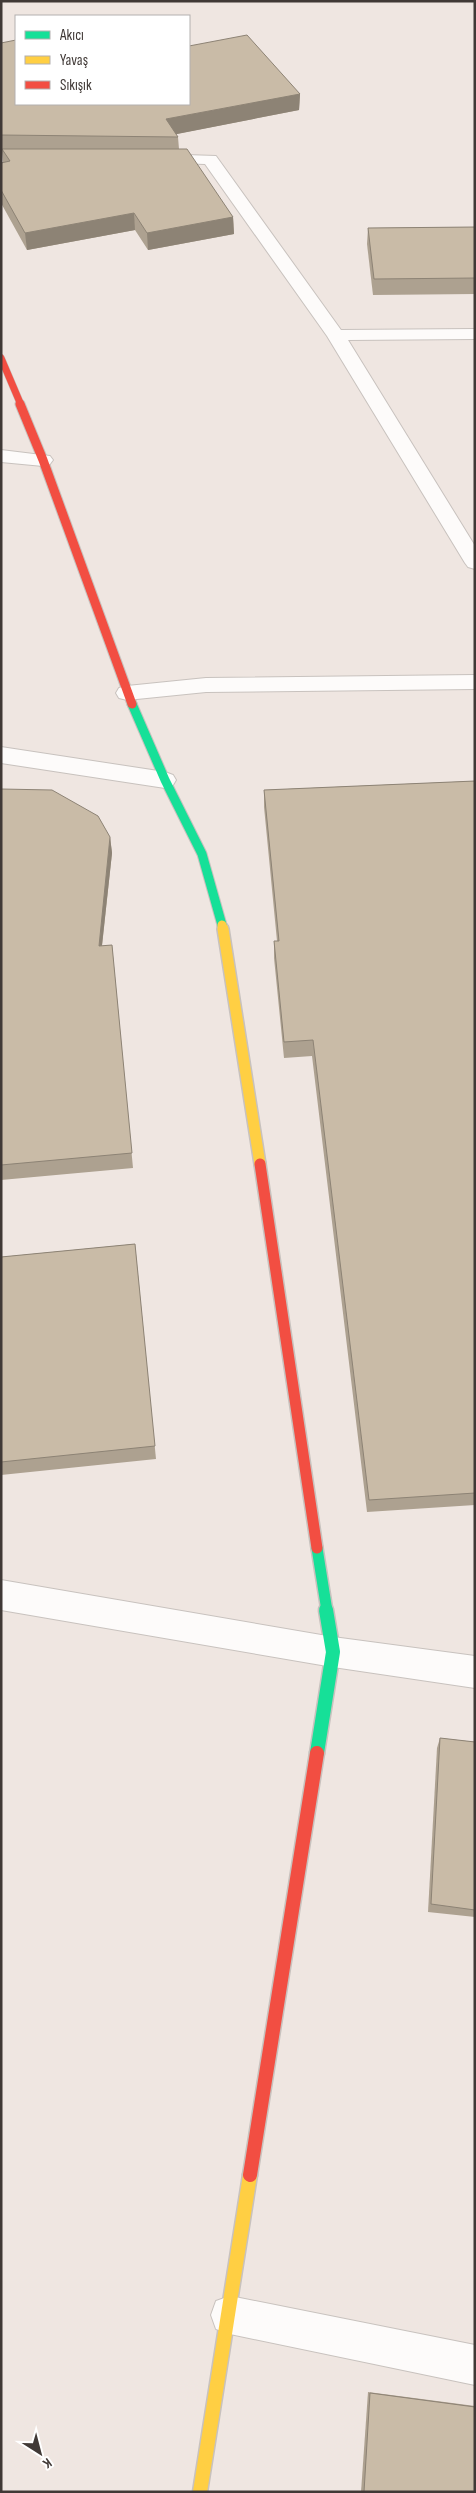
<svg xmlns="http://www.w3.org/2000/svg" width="476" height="2493" viewBox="0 0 476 2493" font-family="'Sofia Sans Condensed',sans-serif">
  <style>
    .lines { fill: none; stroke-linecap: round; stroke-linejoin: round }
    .street-casing { stroke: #c8c2be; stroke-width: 2 }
    .fast-far2-casing { stroke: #c8c2be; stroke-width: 11 }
    .fast-far1-casing { stroke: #c8c2be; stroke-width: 14 }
    .fast-casing { stroke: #c8c2be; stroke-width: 17 }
    .slow-far2-casing { stroke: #c8c2be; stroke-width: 11 }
    .slow-far1-casing { stroke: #c8c2be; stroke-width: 14 }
    .slow-casing { stroke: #c8c2be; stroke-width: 17 }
    .jam-far3-casing { stroke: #c8c2be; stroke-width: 8 }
    .jam-far2-casing { stroke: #c8c2be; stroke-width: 11 }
    .jam-far1-casing { stroke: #c8c2be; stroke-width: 14 }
    .jam-casing { stroke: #c8c2be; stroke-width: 17 }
    .street { fill: #fdfbfa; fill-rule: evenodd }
    .fast-far2 { stroke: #16e098; stroke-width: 9 }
    .fast-far1 { stroke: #16e098; stroke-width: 11 }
    .fast { stroke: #16e098; stroke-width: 14 }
    .slow-far2 { stroke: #ffcf43; stroke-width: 9 }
    .slow-far1 { stroke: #ffcf43; stroke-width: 11 }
    .slow { stroke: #ffcf43; stroke-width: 14 }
    .jam-far3 { stroke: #f24e42; stroke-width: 7 }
    .jam-far2 { stroke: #f24e42; stroke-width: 9 }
    .jam-far1 { stroke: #f24e42; stroke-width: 11 }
    .jam { stroke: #f24e42; stroke-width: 14 }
    .wall { fill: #ada190 }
    .shaded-wall { fill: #8d8375 }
    .building { fill: #c9bba7; stroke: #8d8375 }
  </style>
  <rect width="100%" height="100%" fill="#efe6e1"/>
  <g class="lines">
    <g class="street-casing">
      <g id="street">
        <path d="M155,154l61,2 125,174 134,-1v10l-127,1 127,206v23l-7,-2 -3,-4 -138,-227 -122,-172 -56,-2 -2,-3z"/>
        <path d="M1,450l49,6 3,4 -3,4 -7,2 -42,-4z"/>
        <path d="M475,675v14l-269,3 -79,8 -8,-2 -3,-5 3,-5 8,-2 79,-8z"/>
        <path d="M1,747l164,25 8,3 3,5 -3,5 -8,3 -164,-25z"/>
        <path d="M1,1580l332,57 142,19v32l-142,-21 -332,-57z"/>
        <path d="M230,2296l245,49v40l-245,-51 -14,-5 -5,-14 5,-14z"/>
      </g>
    </g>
    <g class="fast-far2-casing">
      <path id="fast-far2" d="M132,704l33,76 37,74 20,71"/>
    </g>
    <g class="fast-far1-casing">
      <path id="fast-far1" d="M317,1548l10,63"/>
    </g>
    <g class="fast-casing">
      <path id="fast" d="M317,1753l16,-101 -7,-42"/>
    </g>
    <g class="slow-far2-casing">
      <path id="slow-far2" d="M222,925l1,5"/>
    </g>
    <g class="slow-far1-casing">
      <path id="slow-far1" d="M223,929l37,235"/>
    </g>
    <g class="slow-casing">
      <path id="slow" d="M200,2492l50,-317"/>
    </g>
    <g class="jam-far3-casing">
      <path id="jam-far3" d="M1,358l20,47"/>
    </g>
    <g class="jam-far2-casing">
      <path id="jam-far2" d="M20,404l23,56 89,244"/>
    </g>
    <g class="jam-far1-casing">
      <path id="jam-far1" d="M260,1164l57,384"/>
    </g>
    <g class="jam-casing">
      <path id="jam" d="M250,2175l67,-422"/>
    </g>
    <use href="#street" class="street"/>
    <use href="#fast-far2" class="fast-far2"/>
    <use href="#fast-far1" class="fast-far1"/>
    <use href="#fast" class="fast"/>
    <use href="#slow-far2" class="slow-far2"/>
    <use href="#slow-far1" class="slow-far1"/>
    <use href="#slow" class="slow"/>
    <use href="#jam-far3" class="jam-far3"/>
    <use href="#jam-far2" class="jam-far2"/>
    <use href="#jam-far1" class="jam-far1"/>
    <use href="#jam" class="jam"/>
  </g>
  <g class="wall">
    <path d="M1,43l15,61 284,-10 -1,16 -123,24 2,3 1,12 54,68 1,17 -86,16 -13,-20 -108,20 -26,-47v-40l2,-1 -1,-10h-1z"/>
    <path d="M475,227v67l-102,1 -6,-51 1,-16z"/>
    <path d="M475,781v724l-108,7 -55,-456 -28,2 -10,-100v-17h3l-13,-134v-17z"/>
    <path d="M1,789l109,48 2,16 -10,93 10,-1 21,223 -132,12z"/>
    <path d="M135,1244l21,215 -155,16v-218z"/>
    <path d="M440,1738l35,4v175l-47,-5 9,-164z"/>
    <path d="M368,2392l107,14v86h-114z"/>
  </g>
  <g class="shaded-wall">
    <path d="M300,94l-1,16 -132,26 -1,-17z"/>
    <path d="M134,213l1,17 -108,20 -2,-17z"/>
    <path d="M233,217l1,17 -86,16 -1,-17z"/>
    <path d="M110,837l2,16 -12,110 -1,-17z"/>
  </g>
  <g class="building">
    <path d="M247,35l53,59 -134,25 12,18 -177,-2v-92l15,-3v64h173v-58z"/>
    <path d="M2,149h185l46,68 -86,16 -13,-20 -109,20 -24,-43v-27l9,-2z"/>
    <path d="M475,227v51l-101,1 -6,-51z"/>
    <path d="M475,781v712l-106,7 -56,-460 -29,2 -10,-101h5l-15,-151z"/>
    <path d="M1,789l51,1 46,26 12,21 -11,109 13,-1 20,208 -131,12z"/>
    <path d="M135,1244l20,202 -154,16v-205z"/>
    <path d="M440,1738l35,4v168l-44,-6z"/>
    <path d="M370,2393l105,14v85h-111z"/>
  </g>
  <rect width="476" height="2493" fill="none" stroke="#403936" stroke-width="5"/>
  <rect x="15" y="15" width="175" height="90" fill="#ffffff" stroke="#b3b0af"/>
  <rect x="25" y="31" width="25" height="8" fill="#16e098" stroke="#b3b0af"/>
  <text x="60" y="40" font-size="15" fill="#403936">Akıcı</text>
  <rect x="25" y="56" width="25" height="8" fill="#ffcf43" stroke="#b3b0af"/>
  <text x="60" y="65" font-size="15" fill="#403936">Yavaş</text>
  <rect x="25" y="81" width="25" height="8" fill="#f24e42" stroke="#b3b0af"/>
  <text x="60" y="90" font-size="15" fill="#403936">Sıkışık</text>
  <g transform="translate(40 2453) rotate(144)" stroke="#ffffff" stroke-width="4" paint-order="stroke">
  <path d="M0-4L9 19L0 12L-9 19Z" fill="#403936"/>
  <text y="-8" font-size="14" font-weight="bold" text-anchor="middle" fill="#403936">K</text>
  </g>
</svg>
